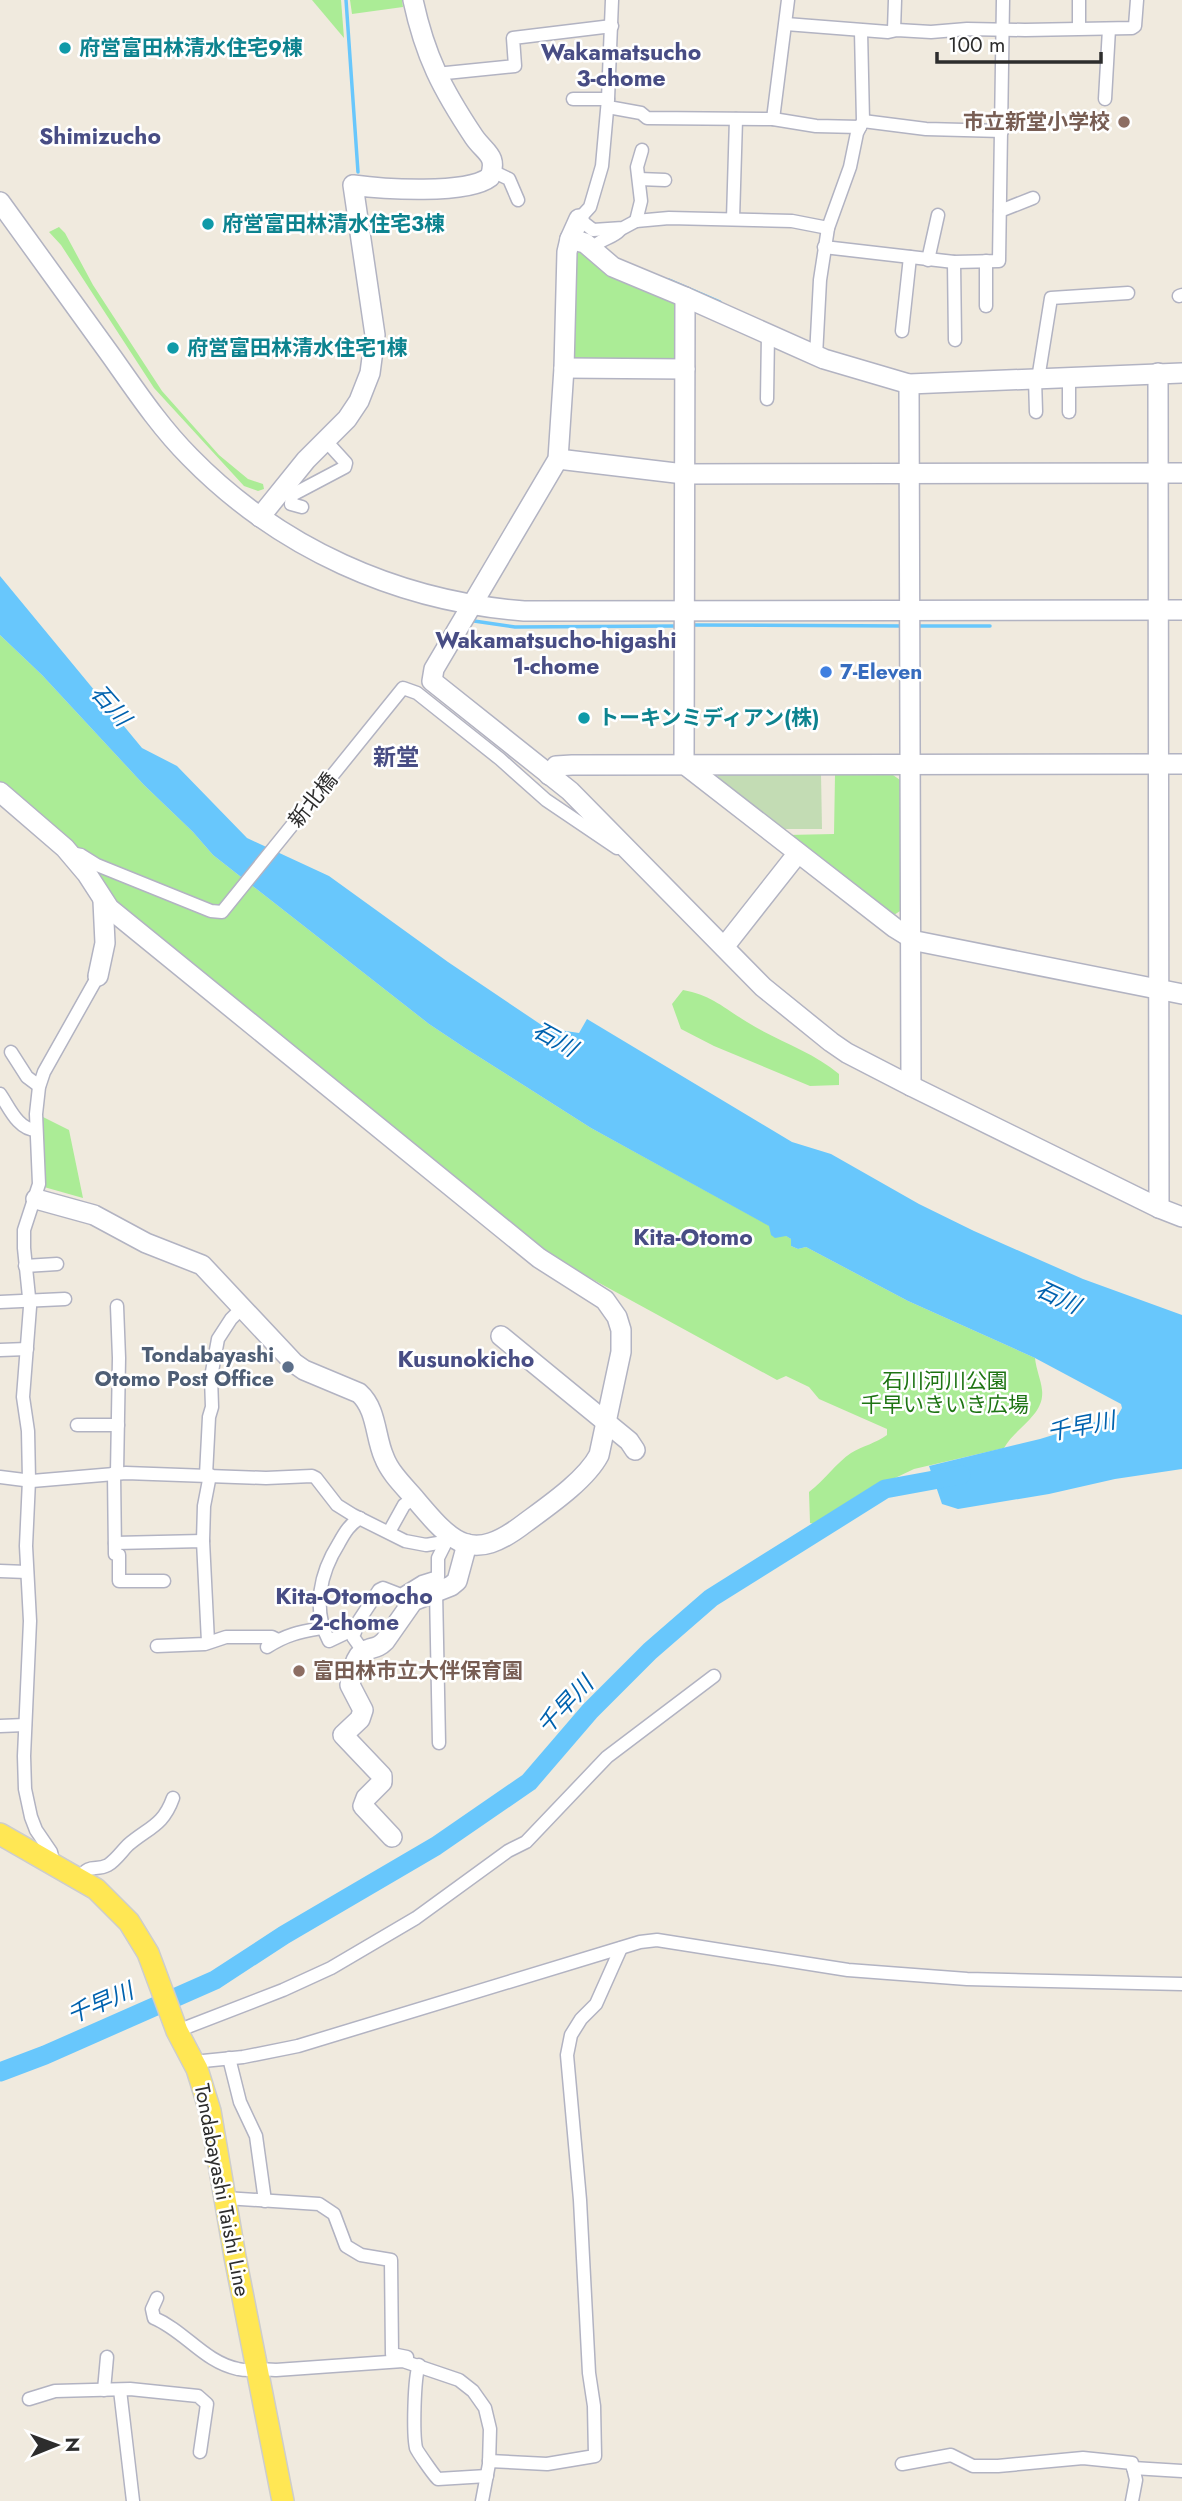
<svg xmlns="http://www.w3.org/2000/svg" width="1182" height="2501" viewBox="0 0 1182 2501" font-family="Jost,'Noto Sans JP',sans-serif">
  <style>
    .green { fill: #abec96 }
    .cemetery { fill: #c3dcb4 }
    .water { fill: #68c7fc }
    .lines { fill: none; stroke-linecap: round; stroke-linejoin: round }
    .stream { stroke: #68c7fc; stroke-width: 3.5 }
    .river { stroke: #68c7fc; stroke-width: 19 }
    .street-casing { stroke: #b2b3c2; stroke-width: 15 }
    .secondary-casing { stroke: #b2b3c2; stroke-width: 22 }
    .primary-casing { stroke: #cdcdcd; stroke-width: 24 }
    .street { stroke: #fff; stroke-width: 12 }
    .secondary { stroke: #fff; stroke-width: 19 }
    .primary { stroke: #ffe754; stroke-width: 21 }
    .culture-dot { fill: #0f9aa8; stroke: #fff; stroke-width: 2.5 }
    .education-dot { fill: #8d6e63; stroke: #fff; stroke-width: 2.5 }
    .shop-dot { fill: #3f7fe0; stroke: #fff; stroke-width: 2.5 }
    .service-dot { fill: #5c6f8a; stroke: #fff; stroke-width: 2.5 }
    .labels { text-anchor: middle; stroke-width: 5; stroke-linejoin: round; paint-order: stroke }
    .culture-label { font-size: 21px; font-weight: bold; fill: #0d838f; stroke: #fff; text-anchor: start }
    .education-label { font-size: 21px; font-weight: bold; fill: #785e54; stroke: #fff; text-anchor: end }
    .shop-label { font-size: 21px; font-weight: bold; fill: #366cbe; stroke: #fff; text-anchor: start }
    .street-label { font-size: 21px; fill: #2d2d2d; stroke: #fff }
    .service-label { font-size: 21px; font-weight: bold; fill: #4e5e75; stroke: #fff; text-anchor: end }
    .park-label { font-size: 21px; fill: #1e7413; stroke: #fff }
    .neighbourhood-label { font-size: 23px; font-weight: bold; fill: #484d84; stroke: #fff }
    .water-label { font-size: 23px; font-style: italic; fill: #0062ae; stroke: #fff }
  </style>
  <rect width="100%" height="100%" fill="#f0eade"/>
  <g class="green">
    <path d="M312,0h29l3,38z"/>
    <path d="M350,0h52l1,7 -51,7z"/>
    <path d="M59,227l6,6 28,52 69,106 57,64 29,24 15,5 1,5 -6,2 -14,-5 -90,-98 -93,-143 -12,-13z"/>
    <path d="M580,251l97,48 -1,64 -105,-2 3,-108z"/>
    <path d="M0,635l42,40 102,110 49,47 20,23 216,169 36,24 126,80 179,98c7,6 14,8 21,13v7l7,3 8,-2 102,54 127,57c1,11 6,22 7,32 3,25 -26,37 -38,58l-90,21 -57,27 -43,28 -4,-1 -1,-31c16,-12 27,-29 42,-39 12,-7 25,-10 36,-18v-6l-68,-30 -10,-12 -23,-11 -9,4 -229,-125 -414,-339c-12,-11 -36,-27 -35,-45l-99,-79z"/>
    <path d="M835,775h58l7,5v131l-6,4 -107,-80 47,-1z"/>
    <path d="M683,990c28,5 41,18 64,32 30,19 65,29 92,52v11l-29,1 -96,-40 -33,-17 -9,-25z"/>
    <path d="M43,1117l26,13 14,68 -39,-11z"/>
  </g>
  <path class="cemetery" d="M719,772l102,1 1,56h-37l-68,-48z"/>
  <path class="water" d="M0,576l142,172 35,18 70,72 82,38 119,86 98,66 33,5 8,-14 205,123 39,12 88,50 55,27 109,48 99,36v154l-67,10 -66,15 -91,15 -16,-5 -13,-38 111,-27 78,-24 4,-7 -1,-4 -86,-46 -127,-57 -102,-54 -8,2 -7,-3v-7l-5,-3 -11,2 -4,-3 -2,-9 -178,-98 -126,-80 -36,-24 -216,-169 -20,-23 -49,-47 -102,-110 -42,-40z"/>
  <g class="lines">
    <g class="stream">
      <path d="M346,0l12,172"/>
      <path d="M669,280l51,22"/>
      <path d="M474,621l41,6 161,-1"/>
      <path d="M691,625l213,1"/>
      <path d="M915,626h75"/>
    </g>
    <path class="river" d="M0,2072l45,-17 170,-75 69,-45 152,-89 93,-64 61,-71 60,-60 61,-53 174,-109 76,-14"/>
    <g class="street-casing">
      <g id="street">
        <path d="M612,0l-4,99 -6,67 -12,41 -11,12 14,11 30,-2 13,-7 33,-3 123,3 36,7"/>
        <path d="M786,24l102,8 9,-2 34,2 36,-3 58,1 107,-2 3,-2 2,-26"/>
        <path d="M1079,28v-28"/>
        <path d="M894,30l1,-30"/>
        <path d="M436,74l79,-8 -2,-28 99,-12"/>
        <path d="M573,99h35"/>
        <path d="M1105,99l4,-70"/>
        <path d="M608,107l33,6 6,5 126,1 43,7 44,1"/>
        <path d="M773,119l15,-119"/>
        <path d="M863,121l63,8 76,2"/>
        <path d="M492,171l17,8 9,21"/>
        <path d="M639,179l26,1"/>
        <path d="M1000,211l33,-13"/>
        <path d="M733,219l3,-100"/>
        <path d="M636,221l5,-20 -4,-34 5,-17"/>
        <path d="M824,247l130,15 45,-1 4,-261"/>
        <path d="M592,249c8,-11 20,-10 28,-19"/>
        <path d="M928,260l10,-45"/>
        <path d="M986,261v45"/>
        <path d="M954,262l1,78"/>
        <path d="M1179,296l3,-1"/>
        <path d="M902,331l8,-74"/>
        <path d="M816,356l4,-76 8,-52 22,-61 7,-34 6,-12 -2,-90"/>
        <path d="M1069,377v35"/>
        <path d="M1035,379l1,33"/>
        <path d="M1038,379l13,-81 77,-5"/>
        <path d="M767,399l1,-65"/>
        <path d="M302,507l-11,-3 1,-9 53,-28 1,-4 -20,-22"/>
        <path d="M71,853l10,2 16,10 114,46 11,1 181,-224 14,5 83,66 46,41 71,48"/>
        <path d="M11,1052l16,25 12,9"/>
        <path d="M0,1094c9,13 18,36 36,36"/>
        <path d="M25,1266l32,-2"/>
        <path d="M0,1302l65,-3"/>
        <path d="M0,1350l27,-1"/>
        <path d="M77,1425h41"/>
        <path d="M114,1473l1,81 4,1v26h45"/>
        <path d="M117,1473l2,-115 -2,-52"/>
        <path d="M206,1475l3,-58 3,-10 -1,-30 7,-38 13,-20 10,-10"/>
        <path d="M0,1477l32,4 94,-8 140,5 46,-2 4,2 21,27 16,10 52,26 21,4 12,-2 5,4"/>
        <path d="M389,1532l15,-27 10,-7"/>
        <path d="M203,1541l1,-35 6,-31"/>
        <path d="M115,1543l88,-2 5,101"/>
        <path d="M0,1571l27,1"/>
        <path d="M436,1591l3,152"/>
        <path d="M355,1632l-5,-1 -21,10c-17,-32 -9,-68 10,-98 6,-11 11,-19 21,-25"/>
        <path d="M157,1646l48,-2 21,-7h46l6,3"/>
        <path d="M267,1647c20,-13 33,-15 55,-19"/>
        <path d="M363,1651l-10,-14 3,-12 23,-35 4,-2 18,7 21,-13 16,-5v-19l9,-18"/>
        <path d="M0,1726l25,-1"/>
        <path d="M54,1864l-3,-12 -15,-22 -5,-13 -6,-28 -1,-33 6,-135 -4,-75 3,-66 -1,-49 -5,-34 7,-90 -6,-59v-18l15,-46 -3,-70 3,-27 5,-15 54,-96"/>
        <path d="M79,1878c12,-16 16,-6 29,-13 8,-5 14,-14 20,-20 21,-18 35,-19 45,-47"/>
        <path d="M177,2031l106,-41 48,-22 85,-50 92,-67 18,-9 81,-85 107,-81"/>
        <path d="M229,2058l11,44 16,34 9,65"/>
        <path d="M193,2062l50,-5 55,-11 342,-104 17,-2 191,30 119,9 215,5"/>
        <path d="M225,2198l94,6 15,10 12,32 15,9 30,5 1,94 15,3"/>
        <path d="M157,2298l-5,11 2,9c31,13 50,44 84,51 13,3 25,-1 38,1l127,-9 56,19 14,11 12,17 5,21 -1,35 -7,37"/>
        <path d="M419,2365c-5,13 -6,69 -3,83 1,3 19,29 22,31l49,-3"/>
        <path d="M104,2390l3,-33"/>
        <path d="M120,2390l13,111"/>
        <path d="M29,2399l26,-8 75,-2 68,7 9,8 -7,48"/>
        <path d="M489,2461l58,3 48,-8 -1,-50 -5,-33 -9,-173 -13,-145 4,-20 10,-16 15,-15 25,-56"/>
        <path d="M902,2464l49,-9 22,11h25l85,-8 49,5 4,17 -4,21"/>
        <path d="M1133,2468l49,3"/>
      </g>
    </g>
    <g class="secondary-casing">
      <g id="secondary">
        <path d="M0,202c37,52 75,103 112,155 24,34 48,70 78,100 89,91 207,144 334,154l658,-1"/>
        <path d="M579,219l-9,20 -3,13 -3,116 -6,91 -124,210 -2,12 138,110 193,196 68,55 16,11 64,33 248,122 23,9"/>
        <path d="M570,239l15,4 28,24 72,30 139,62 85,25 273,-11"/>
        <path d="M685,297l-1,467 211,164 21,13 266,53"/>
        <path d="M564,368l121,1"/>
        <path d="M1158,373l1,835"/>
        <path d="M909,384l2,702"/>
        <path d="M558,459l126,15 498,-1"/>
        <path d="M260,517l46,-57 41,-41 12,-18 11,-28 5,-38 -22,-150c29,4 114,10 137,-8 8,-22 -5,-24 -16,-40 -32,-48 -49,-81 -61,-137"/>
        <path d="M549,775l7,-9 16,-1 610,-1"/>
        <path d="M0,792l65,56 22,26 22,34 430,350 66,42 12,17 4,13v22l-22,103c-13,25 -51,51 -74,68 -53,41 -72,21 -109,-23 -12,-14 -26,-27 -32,-43 -9,-20 -7,-48 -25,-64l-55,-23 -10,-7 -92,-98 -56,-22 -52,-28 -58,-16"/>
        <path d="M724,947l74,-94"/>
        <path d="M98,976l7,-33 -2,-42"/>
        <path d="M501,1336l128,105 6,9"/>
        <path d="M392,1837l-29,-31 3,-8 16,-16v-6l-39,-41 17,-16 3,-9 -13,-25c3,-13 4,-33 19,-36 7,-2 10,-2 16,-8l28,-40 38,-15 6,-5 10,-37"/>
      </g>
    </g>
    <g class="primary-casing">
      <path id="primary" d="M0,1834l96,55 33,33 19,31 29,78 20,38 13,42 25,146 48,244"/>
    </g>
    <use href="#street" class="street"/>
    <use href="#secondary" class="secondary"/>
    <use href="#primary" class="primary"/>
  </g>
  <g class="culture-dot">
    <circle cx="65" cy="48" r="7"/>
    <circle cx="208" cy="224" r="7"/>
    <circle cx="173" cy="348" r="7"/>
    <circle cx="584" cy="718" r="7"/>
  </g>
  <g class="education-dot">
    <circle cx="1124" cy="122" r="7"/>
    <circle cx="299" cy="1671" r="7"/>
  </g>
  <circle class="shop-dot" cx="826" cy="672" r="7"/>
  <circle class="service-dot" cx="288" cy="1367" r="7"/>
  <g class="labels">
    <g class="culture-label">
      <text x="79" y="55">府営富田林清水住宅9棟</text>
      <text x="222" y="231">府営富田林清水住宅3棟</text>
      <text x="187" y="355">府営富田林清水住宅1棟</text>
      <text x="598" y="725">トーキンミディアン(株)</text>
    </g>
    <g class="education-label">
      <text x="1110" y="129">市立新堂小学校</text>
      <text x="313" y="1678" text-anchor="start">富田林市立大伴保育園</text>
    </g>
    <g class="shop-label">
      <text x="840" y="679">7-Eleven</text>
    </g>
    <g class="street-label">
      <text transform="translate(313 800) rotate(-51)" y="7">新北橋</text>
      <text transform="translate(222 2190) rotate(79)" y="7">Tondabayashi Taishi Line</text>
    </g>
    <g class="service-label">
      <text x="274" y="1362">Tondabayashi<tspan x="274" dy="24">Otomo Post Office</tspan></text>
    </g>
    <g class="park-label">
      <text x="945" y="1388">石川河川公園<tspan x="945" dy="24">千早いきいき広場</tspan></text>
    </g>
    <g class="neighbourhood-label">
      <text x="621" y="60">Wakamatsucho<tspan x="621" dy="26">3-chome</tspan></text>
      <text x="100" y="144">Shimizucho</text>
      <text x="556" y="648">Wakamatsucho-higashi<tspan x="556" dy="26">1-chome</tspan></text>
      <text x="396" y="765">新堂</text>
      <text x="693" y="1245">Kita-Otomo</text>
      <text x="466" y="1367">Kusunokicho</text>
      <text x="354" y="1604">Kita-Otomocho<tspan x="354" dy="26">2-chome</tspan></text>
    </g>
    <g class="water-label">
      <text transform="translate(111 705) rotate(49)" y="8">石川</text>
      <text transform="translate(555 1039) rotate(29)" y="8">石川</text>
      <text transform="translate(1058 1297) rotate(25)" y="8">石川</text>
      <text transform="translate(1081 1426) rotate(-11)" y="8">千早川</text>
      <text transform="translate(565 1705) rotate(-47)" y="8">千早川</text>
      <text transform="translate(100 2003) rotate(-23)" y="8">千早川</text>
    </g>
  </g>
  <g transform="translate(56 2445) rotate(89)" stroke="#ffffff" stroke-width="5" paint-order="stroke">
  <path d="M0-5L12 26L0 18L-12 26Z" fill="#2d2d2d"/>
  <text y="-10" font-size="19" font-weight="bold" text-anchor="middle" fill="#2d2d2d">N</text>
  </g>
  <path d="M937 52v10h164v-10" fill="none" stroke="#2d2d2d" stroke-width="3.5"/>
  <text x="948" y="52" font-size="21" fill="#2d2d2d" stroke="#ffffff" stroke-width="5" paint-order="stroke">100 m</text>
</svg>
